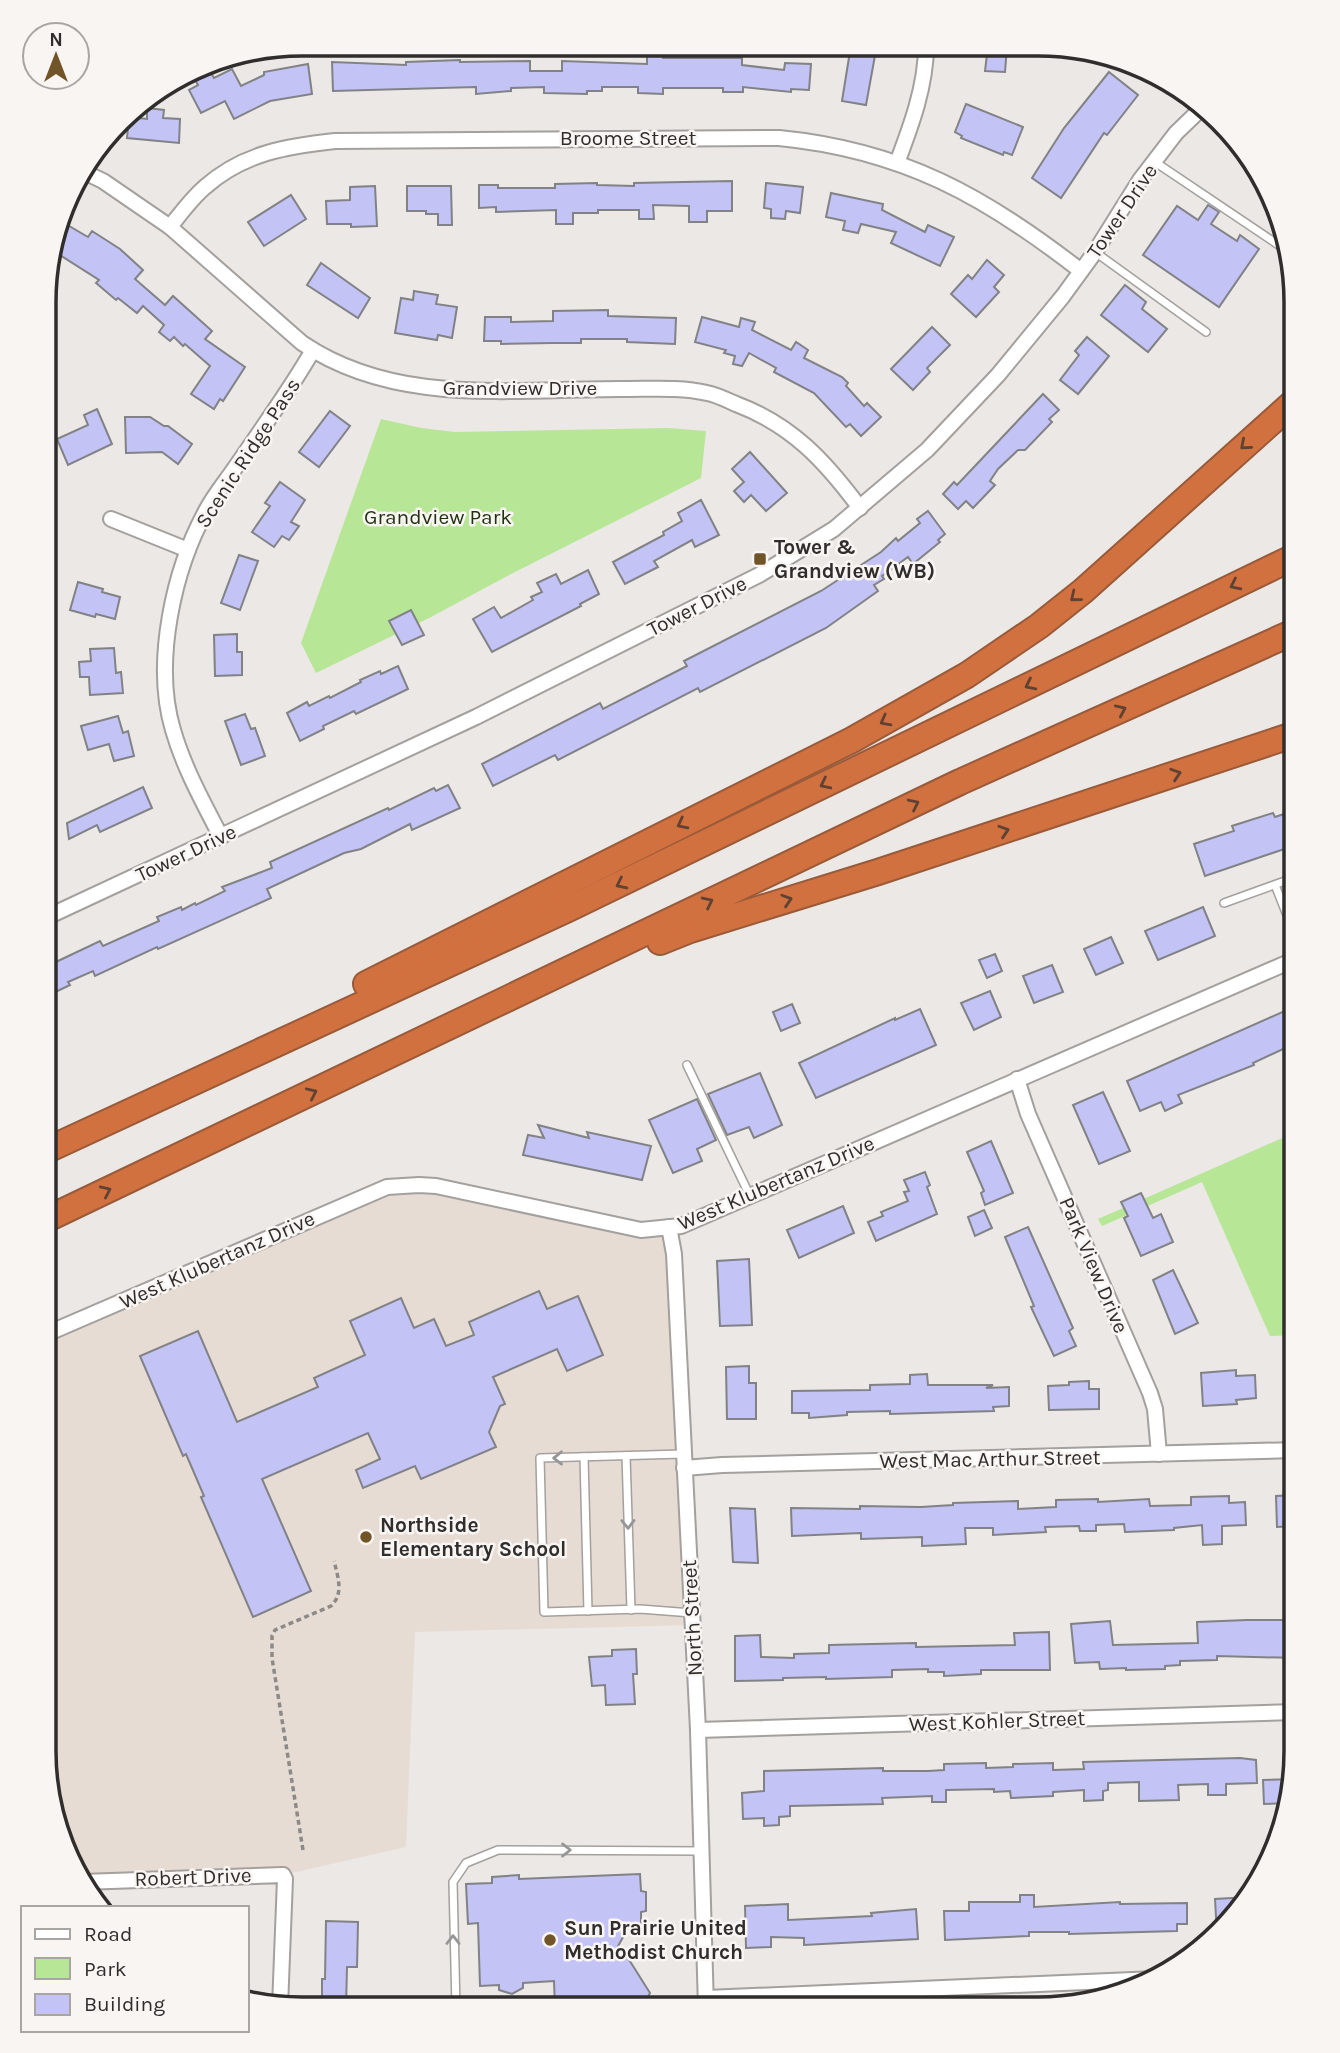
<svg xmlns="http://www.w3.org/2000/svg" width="1340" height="2053" viewBox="0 0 1340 2053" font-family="Karla,sans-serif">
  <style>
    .built { fill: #e6dcd4 }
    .green { fill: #b7e696 }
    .building { fill: #c4c3f6; stroke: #818285; stroke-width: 2 }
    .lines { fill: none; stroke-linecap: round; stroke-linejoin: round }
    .lane-casing { stroke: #a3a09d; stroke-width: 10 }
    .street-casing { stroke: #a3a09d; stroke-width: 18 }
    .highway-casing { stroke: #995a39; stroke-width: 28 }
    .path { stroke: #8c8a88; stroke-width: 3.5; stroke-dasharray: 5 3.5; stroke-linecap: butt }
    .lane { stroke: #fff; stroke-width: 7 }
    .street { stroke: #fff; stroke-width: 14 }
    .highway { stroke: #d27140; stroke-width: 24 }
    .oneway { stroke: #604232 }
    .oneway2 { stroke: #979696 }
    .poi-dot { fill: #715427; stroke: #f9f5f2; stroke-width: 2.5 }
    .labels { text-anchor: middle; stroke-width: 5; stroke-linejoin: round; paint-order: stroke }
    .street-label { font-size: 21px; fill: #2f2e2c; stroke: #f9f5f2 }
    .park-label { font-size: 21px; fill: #1f3210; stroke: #f9f5f2 }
    .poi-label { font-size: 21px; font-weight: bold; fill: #2f2e2c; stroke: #f9f5f2; text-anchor: start }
    .rim { fill: none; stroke: #2f2e2c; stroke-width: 3.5 }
  </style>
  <rect width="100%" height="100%" fill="#ebe8e5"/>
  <path class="built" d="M419,1185l190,39 60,3 24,398 -278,7 -9,215 -123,28 -201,7 -18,-32 -20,-99v-416l325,-142z"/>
  <g class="green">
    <path d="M381,419l40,9 34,4 213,-4 38,3 -5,47 -190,96 -80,43 -115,56 -15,-30z"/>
    <path d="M1296,1132v203l-26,1 -68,-154 -100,44 -4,-7z"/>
  </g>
  <g class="building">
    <path d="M851,45l25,5 -10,55 -24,-4z"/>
    <path d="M988,46h19l-2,26 -20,-1z"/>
    <path d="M647,52h16v6h79v7l42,5 1,-7 26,1 -2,26 -18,-1v3l-48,-5v5h-20v-4h-60v6l-25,-1v-6h-36v4h-15v3l-43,-1v-6l-33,1v3l-35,3v-7l-143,4 -1,-29 74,3v-3l54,-2v2l70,-1v10h32v-10l85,3z"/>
    <path d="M308,64l4,30 -42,7 -36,18 -9,-18 -24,12 -12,-23 9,-5 -5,-9 15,-8 6,10 18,-9 9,17 23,-11v-3z"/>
    <path d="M1109,72l29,23 -31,40 -3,-2 -43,65 -29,-20 32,-50z"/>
    <path d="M966,104l57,23 -11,28 -8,-3 -1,3 -42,-17 1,-2 -7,-4z"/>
    <path d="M147,108l17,2 -1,8 17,1 -1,24 -52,-5 2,-21 18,2z"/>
    <path d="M732,181v30h-25v11h-18v-16l-36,-1 1,14h-15v-9h-41v3h-25v11h-17v-14l-60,2v-5l-17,1v-23h19v3h57v-4l42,-1v2l37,1v-3z"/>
    <path d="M766,183l37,4 -3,26 -14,-2 -1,8 -14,-1v-9l-7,-1z"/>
    <path d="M375,186l2,40 -26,1v-3h-24l-1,-23 24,-1v-13z"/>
    <path d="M407,186h44l1,39h-14v-11h-12v-3h-19z"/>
    <path d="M831,193l52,11 -1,6 43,22 3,-7 26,12 -14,29 -49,-23 5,-11 -35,-8 -3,9 -15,-3 2,-9 -19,-4z"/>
    <path d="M291,195l15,24 -42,27 -16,-24z"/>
    <path d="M1208,205l11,7 -8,12 26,17 3,-6 19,14 -40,58 -76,-52 34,-49 21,14z"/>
    <path d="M64,223l24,14 4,-6 28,18 23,21 -8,9 30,26 8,-9 39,35 -7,8 40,28 -22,34 -3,-2 -6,10 -23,-15 19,-28 -25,-22 -2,2 -9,-9 -4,4 -11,-9 5,-7 -21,-19 -6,7 -19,-15 -2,2 -20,-17 3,-3 -47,-30z"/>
    <path d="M987,260l17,15 -10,12 5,5 -23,25 -25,-23 17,-19 4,4z"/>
    <path d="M321,263l49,35 -12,20 -51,-33z"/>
    <path d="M1125,285l21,17 -4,7 25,20 -19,23 -47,-37z"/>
    <path d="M414,291l24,4 -2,9 21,3 -5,31 -14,-3 -1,5 -42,-7 6,-35 12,2z"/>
    <path d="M608,310v6l68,2 -1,26 -48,-2v-3h-46v4h-28l-52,1v-3h-17l1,-24h26v5l42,-1v-10z"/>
    <path d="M702,317l37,10 2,-9 14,4 -3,8 39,20 5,-8 12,8 -4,8 38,19 6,6 -2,3 18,20 3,-3 14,14 -20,19 -11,-12 -4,3 -32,-34 -40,-21 2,-4 -27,-15 -7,13 -9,-2 2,-8 -11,-3 2,-3 -31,-8z"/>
    <path d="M932,327l18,18 -23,23 3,4 -17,18 -22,-21z"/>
    <path d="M1087,337l22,19 -31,38 -18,-14 19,-25 -4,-4z"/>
    <path d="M1043,394l16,16 -10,9 3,3 -27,28h-7l-20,19 -8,12 5,4 -22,23 -7,-7 -8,8 -15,-15 11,-12 3,3z"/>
    <path d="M97,409l15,35 -44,21 -11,-26 31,-14 -4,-10z"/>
    <path d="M330,411l20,15 -31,41 -20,-15z"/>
    <path d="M125,417h25l14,9h4l24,18 -14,20 -16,-12 -36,1z"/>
    <path d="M750,452l37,41 -21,18 -15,-16 -7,7 -10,-11 10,-9 -12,-13z"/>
    <path d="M280,482l25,18 -14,22 8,4 -10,14 -7,-4 -8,11 -22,-15 18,-26 -5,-3z"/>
    <path d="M701,500l18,35 -24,12 -3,-7 -38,21 4,6 -33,17 -12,-22 51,-27 -1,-3 19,-11 -4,-8z"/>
    <path d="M928,511l17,23 -7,6 2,2 -27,22 -5,-7 -26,19 2,3 -10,6 4,6 -52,37 -126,64 -2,-4 -140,72 -3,-5 -62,31 -11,-22 118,-61 3,6 84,-43 -3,-5 137,-70 60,-39 15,-14 2,3 22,-18 -3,-4z"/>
    <path d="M239,555l19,6 -18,49 -19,-7z"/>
    <path d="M588,570l11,24 -19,10 1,2 -89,46 -19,-33 21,-12 7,11 32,-18 -2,-3 11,-5 -5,-9 19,-9 5,10z"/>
    <path d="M78,582l25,7 -1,3 18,5 -5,22 -19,-5 -1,3 -25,-7z"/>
    <path d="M411,610l13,25 -22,10 -13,-24z"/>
    <path d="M237,634v18h5v23l-27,1 -1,-41z"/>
    <path d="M114,648l2,25 5,-1 2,21 -33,2 -1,-18h-9l-1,-15 12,-1 -1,-12z"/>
    <path d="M398,666l10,23 -52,25 -2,-3 -31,15 1,3 -24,12 -13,-28 20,-11 2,4 20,-10 1,2 31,-16 -1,-2 20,-9 1,3z"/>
    <path d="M245,714l6,15 4,-1 10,28 -24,9 -16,-44z"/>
    <path d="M118,716l5,17 5,-2 6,25 -20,5 -5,-17 -21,6 -7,-24z"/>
    <path d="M448,785l12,23 -48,22 -2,-6 -49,25 -17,4 -77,36 4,9 -113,51 -1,-2 -62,29 -2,-5 -25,11 2,3 -25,12v-28l13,-8 42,-20 3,5 56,-25 -2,-4 24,-10 1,3 13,-7 1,2 29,-14 -3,-4 50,-19 -2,-6 118,-54 1,2 45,-22 2,3z"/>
    <path d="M143,787l9,21 -52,24 -3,-7 -28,14 -2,-16z"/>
    <path d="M1296,810v35l-91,31 -11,-32 40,-13 -2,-5 41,-13 2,4z"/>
    <path d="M1203,907l12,29 -57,24 -13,-29z"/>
    <path d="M1111,937l12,26 -27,12 -12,-26z"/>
    <path d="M995,954l7,17 -15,7 -8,-18z"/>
    <path d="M1052,965l11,27 -29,11 -11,-27z"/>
    <path d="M990,991l11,26 -27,13 -13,-27z"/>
    <path d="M792,1004l8,19 -19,8 -8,-19z"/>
    <path d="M1296,1006v37l-43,20 1,2 -76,30 4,8 -17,8 -4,-9 -21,9 -13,-30z"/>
    <path d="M920,1009l16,36 -120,53 -17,-35 96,-45v2z"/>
    <path d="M760,1073l22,52 -28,13 -5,-11 -22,8 -19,-41z"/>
    <path d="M1103,1092l27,59 -31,13 -26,-59z"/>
    <path d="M697,1099l19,41 -19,9 5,12 -29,12 -24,-53z"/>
    <path d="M538,1125l51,13 -2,-6 64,14 -9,34 -119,-25 5,-20 16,3z"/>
    <path d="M991,1141l22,52 -28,12 -4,-12 3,-2 -17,-39z"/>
    <path d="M925,1172l5,13 -3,2 10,27 -61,27 -8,-19 15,-6 -2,-4 27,-11 -4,-9 5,-1 -5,-11z"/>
    <path d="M1141,1193l12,25 8,-4 12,28 -32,14 -17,-38 4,-2 -7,-14z"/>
    <path d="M843,1206l11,27 -55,25 -12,-28z"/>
    <path d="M984,1210l8,18 -17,8 -7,-19z"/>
    <path d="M1028,1227l45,101 -4,3 7,15 -22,10 -23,-49 3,-1 -29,-69z"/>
    <path d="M749,1259l3,66 -32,1 -3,-65z"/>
    <path d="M1173,1270l25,53 -23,11 -22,-54z"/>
    <path d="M539,1291l8,18 31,-13 25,59 -36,16 -10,-22 -64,28 12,27 -5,2 -11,26 7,15 -75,32 -6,-13 -52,22 -7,-18 24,-11 -12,-26 -106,46 49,112 -58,26 -52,-120 3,-1 -18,-42 -3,2 -43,-100 58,-25 39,91 81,-35 -4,-9 51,-23 -15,-34 51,-23 13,30 20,-9 12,27 28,-11 -5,-13z"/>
    <path d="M749,1366v17h7v36h-29l-1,-52z"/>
    <path d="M1236,1370v6l19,-1 1,23 -20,2 1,4 -34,2 -2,-33z"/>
    <path d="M927,1374l1,11h65l-7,3 23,-1v19l-16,1 1,4 -104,3v-3l-43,1v3l-38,3v-5h-17v-22l78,-1v-5l40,-1v-9z"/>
    <path d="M1089,1381v8h10v20l-50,1 -1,-24 21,-1v-3z"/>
    <path d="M1296,1495v31l-19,1 -1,-31z"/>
    <path d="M1229,1496v7l16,-1 1,23 -24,1v18l-19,1 -1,-20 -28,3v2l-49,2 -1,-8 -28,1v6h-16l-1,-5 -34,1 1,5 -53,3v-7h-28l1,16 -44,2v-9l-61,2v-6l-69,3 -1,-28 69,1v-3l61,1 32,-2v-2l65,-2v8l38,-2v-7l42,-1v3l51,-3 1,7 41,-1v-8z"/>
    <path d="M730,1508l25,1 3,54 -25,-1z"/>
    <path d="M1247,1620h38v15h11v23l-79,-2v4l-37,1v4l-15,1v3l-39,1v-2l-26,1 -1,-7 -24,1 -4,-39 39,-3 3,24 85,-2 -1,-21z"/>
    <path d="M1049,1632l1,38h-69v4l-37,2v-4h-16v-3l-36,1v7l-66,2v-2l-43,1v2l-48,1v-45l25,-1 1,22 33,1v-4l35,-1v-8l87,-2v4l99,-2 -1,-12z"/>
    <path d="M636,1649l1,25h-4l2,30 -29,1 -1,-20 -13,1 -3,-29 23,-1v-6z"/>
    <path d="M1240,1758l16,2 1,23 -31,1v11h-18v-11l-30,1 1,15 -40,1v-19l-31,1v7l-5,1v9l-19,1v-11l-31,2v4l-42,2 -1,-7 -16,1v-3l-48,1v12h-14v-6l-50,2 1,6 -93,2v10l-11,1v8l-15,1v-8l-21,1 -1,-26 22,-2v-20l119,-3v3h45l16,-1v-6l42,-1v5l27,-1v-3l40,-1v7l31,-1 -1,-7z"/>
    <path d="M1294,1779l-5,24 -25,1 -1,-24z"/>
    <path d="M640,1874l1,17 5,1v19l-5,1v16h-13l-17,31 17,-1 22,35 -8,15h-87l-1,-27 -31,2v5l-11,6 -13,-4v-5l-19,1 -2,-63 -10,1 -2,-40 26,-1v-6l27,-2v4z"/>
    <path d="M1020,1895h14v12l86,-5v2l67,-1v21h-10v7l-108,3v-2h-40v4l-84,4 -1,-29h25v-9h51z"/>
    <path d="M1249,1897l-6,11 -26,27 -2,-36z"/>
    <path d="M788,1904v16l84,-4 -1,-3 45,-4 2,30 -114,6v-7l-33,-1v10l-25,1 -1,-42z"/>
    <path d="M326,1921l32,1 -1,45h-10l-1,40h-24v-28h3z"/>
  </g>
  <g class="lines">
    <g class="lane-casing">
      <g id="lane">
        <path d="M1155,162l131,88"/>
        <path d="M1095,252l111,80"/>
        <path d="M1275,885l21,53"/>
        <path d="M1224,903l72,-26"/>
        <path d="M687,1065l63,131"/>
        <path d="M683,1454l-143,4 4,154 96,-3 52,4"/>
        <path d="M626,1456l5,154"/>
        <path d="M584,1457l4,154"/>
        <path d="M456,2008l-3,-126 13,-19 32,-13 204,1"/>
      </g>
    </g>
    <g class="street-casing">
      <g id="street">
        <path d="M897,163c14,-37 29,-77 29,-117"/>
        <path d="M80,170l23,11 67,46 132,116c96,65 216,45 325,46 26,0 54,-2 80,4 10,2 20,7 29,11 56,21 89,57 124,104"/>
        <path d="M170,227c11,-14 22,-29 35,-40 38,-34 83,-41 130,-46l444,-3c123,12 206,58 302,133"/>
        <path d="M111,519l77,31"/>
        <path d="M221,837c-18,-35 -37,-69 -48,-107 -20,-67 0,-160 34,-221 8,-15 20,-29 30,-44 26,-38 53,-75 76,-115"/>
        <path d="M45,918l431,-201 283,-142 75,-46 93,-79 71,-75 65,-79 32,-44 45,-72 36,-47 28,-27"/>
        <path d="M1017,1079l11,35 122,279 5,16 4,45"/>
        <path d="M669,1227l5,27 24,476 8,278"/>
        <path d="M44,1335l343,-148 32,-2 17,1 205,44 40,-4 615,-267"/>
        <path d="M684,1468l38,-3 574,-15"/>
        <path d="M698,1730l598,-18"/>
        <path d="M82,1882l201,-7 2,4 -5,128"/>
        <path d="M706,1998l450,-19"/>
      </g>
    </g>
    <g class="highway-casing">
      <g id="highway">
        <path d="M660,942l30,-12 188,-58 418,-138"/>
        <path d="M366,984l486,-244 115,-65 72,-49 44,-35 213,-191"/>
        <path d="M45,1151l523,-242 728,-353"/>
        <path d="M45,1220l915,-438 336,-151"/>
      </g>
    </g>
    <path class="path" d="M303,1850l-31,-192v-22l3,-6 56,-24c13,-12 7,-29 3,-45"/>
    <use href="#lane" class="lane"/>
    <use href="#street" class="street"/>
    <use href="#highway" class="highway"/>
  </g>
  <defs><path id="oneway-chevron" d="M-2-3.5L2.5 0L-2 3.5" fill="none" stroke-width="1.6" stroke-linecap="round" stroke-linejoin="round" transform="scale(1.75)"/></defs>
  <g class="oneway">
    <use href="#oneway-chevron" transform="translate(1245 445) rotate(139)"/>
    <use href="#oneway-chevron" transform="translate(1235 585) rotate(154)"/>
    <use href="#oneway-chevron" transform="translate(1075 597) rotate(141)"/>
    <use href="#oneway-chevron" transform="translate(1030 685) rotate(154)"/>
    <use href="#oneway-chevron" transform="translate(1121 710) rotate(-24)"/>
    <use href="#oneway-chevron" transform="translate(885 721) rotate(152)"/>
    <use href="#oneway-chevron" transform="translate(1176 774) rotate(-18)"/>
    <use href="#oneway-chevron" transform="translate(825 784) rotate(154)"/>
    <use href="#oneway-chevron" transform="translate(914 804) rotate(-26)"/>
    <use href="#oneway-chevron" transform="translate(682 824) rotate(153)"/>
    <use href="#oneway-chevron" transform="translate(1004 831) rotate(-18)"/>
    <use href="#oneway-chevron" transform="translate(621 884) rotate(154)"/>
    <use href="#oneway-chevron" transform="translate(787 900) rotate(-18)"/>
    <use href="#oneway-chevron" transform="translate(708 902) rotate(-26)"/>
    <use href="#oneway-chevron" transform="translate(312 1093) rotate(-25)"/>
    <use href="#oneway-chevron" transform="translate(106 1191) rotate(-25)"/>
  </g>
  <g class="oneway2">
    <use href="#oneway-chevron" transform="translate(558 1458) rotate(179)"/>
    <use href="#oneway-chevron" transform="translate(628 1524) rotate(89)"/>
    <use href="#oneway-chevron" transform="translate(566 1850)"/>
    <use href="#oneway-chevron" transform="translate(453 1940) rotate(-90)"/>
  </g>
  <g class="poi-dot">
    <rect x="753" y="552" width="14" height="14" rx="3.5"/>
    <circle cx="366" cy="1537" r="7"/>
    <circle cx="550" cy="1940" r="7"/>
  </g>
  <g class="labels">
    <g class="street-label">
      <text x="628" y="145">Broome Street</text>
      <text transform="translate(1122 211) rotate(-56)" y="7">Tower Drive</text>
      <text x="520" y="395">Grandview Drive</text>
      <text transform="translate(248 453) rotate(-57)" y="7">Scenic Ridge Pass</text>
      <text transform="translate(697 606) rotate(-27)" y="7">Tower Drive</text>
      <text transform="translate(186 853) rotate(-25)" y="7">Tower Drive</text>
      <text transform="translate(776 1183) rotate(-23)" y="7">West Klubertanz Drive</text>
      <text transform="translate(217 1260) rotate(-24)" y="7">West Klubertanz Drive</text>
      <text transform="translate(1094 1265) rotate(67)" y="7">Park View Drive</text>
      <text transform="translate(990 1459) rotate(-1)" y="7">West Mac Arthur Street</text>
      <text transform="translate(692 1618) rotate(-93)" y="7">North Street</text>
      <text transform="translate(997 1721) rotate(-2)" y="7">West Kohler Street</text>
      <text transform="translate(193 1877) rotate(-2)" y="7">Robert Drive</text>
    </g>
    <g class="park-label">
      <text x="438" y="524">Grandview Park</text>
    </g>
    <g class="poi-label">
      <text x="774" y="554">Tower &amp;<tspan x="774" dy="24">Grandview (WB)</tspan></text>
      <text x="380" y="1532">Northside<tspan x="380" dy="24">Elementary School</tspan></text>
      <text x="564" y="1935">Sun Prairie United<tspan x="564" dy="24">Methodist Church</tspan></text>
    </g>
  </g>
  <path d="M0 0H1340V2053H0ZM302 56H1038A246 246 0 0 1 1284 302V1751A246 246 0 0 1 1038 1997H302A246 246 0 0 1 56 1751V302A246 246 0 0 1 302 56Z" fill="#f9f5f2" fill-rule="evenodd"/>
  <path class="rim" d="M302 56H1038A246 246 0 0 1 1284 302V1751A246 246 0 0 1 1038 1997H302A246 246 0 0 1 56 1751V302A246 246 0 0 1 302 56Z"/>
  <rect x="21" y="1906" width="228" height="126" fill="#f9f5f2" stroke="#a8a5a3" stroke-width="2"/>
  <rect x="35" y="1929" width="35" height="10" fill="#ffffff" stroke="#a8a5a3" stroke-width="2"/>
  <text x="84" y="1941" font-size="21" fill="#2f2e2c">Road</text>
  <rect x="35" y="1958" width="35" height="21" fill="#b7e696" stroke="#a8a5a3" stroke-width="2"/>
  <text x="84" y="1976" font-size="21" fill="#2f2e2c">Park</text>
  <rect x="35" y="1994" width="35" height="21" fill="#c4c3f6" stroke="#a8a5a3" stroke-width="2"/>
  <text x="84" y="2011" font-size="21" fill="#2f2e2c">Building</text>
  <g transform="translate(56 56)"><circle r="33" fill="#f9f5f2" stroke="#a8a5a3" stroke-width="2"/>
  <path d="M0-5L12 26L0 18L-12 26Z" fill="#715427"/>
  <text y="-10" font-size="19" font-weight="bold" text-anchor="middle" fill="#2f2e2c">N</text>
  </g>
</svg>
